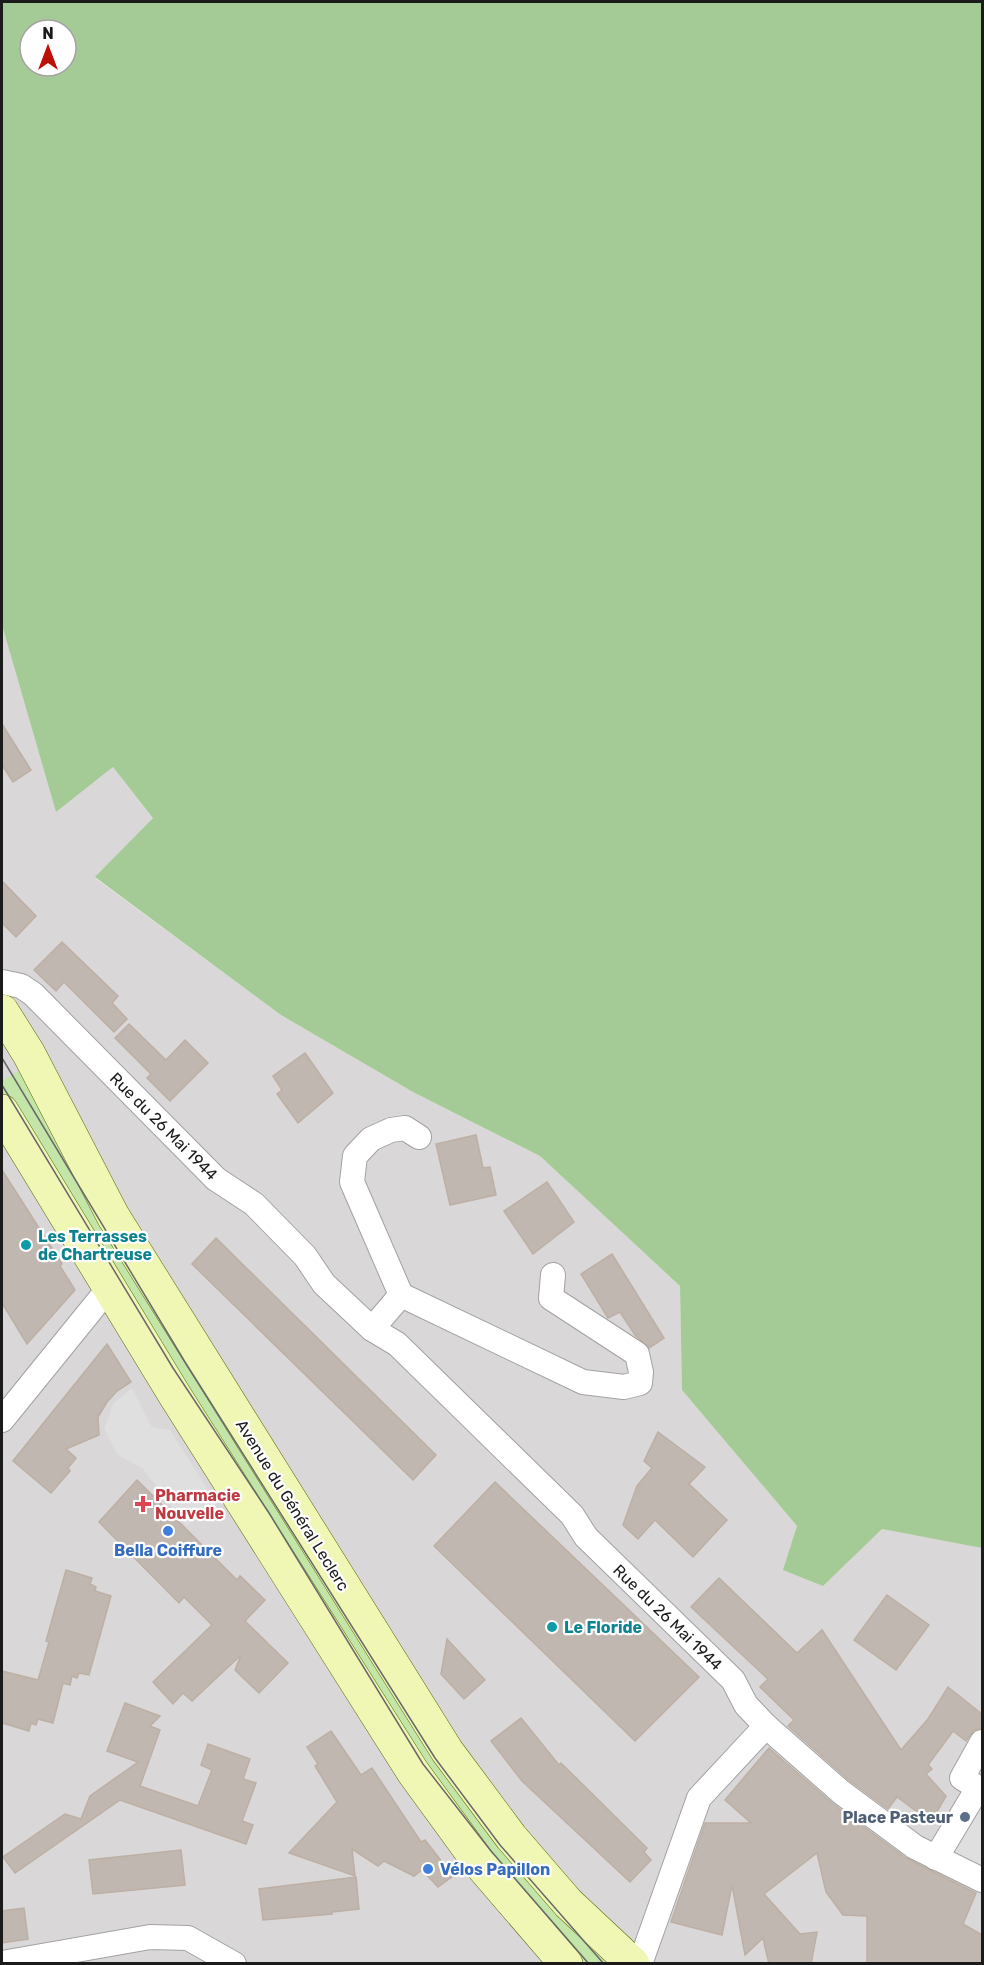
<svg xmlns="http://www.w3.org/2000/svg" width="984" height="1965" viewBox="0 0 984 1965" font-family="Rubik,sans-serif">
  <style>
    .residential { fill: #d9d7d7 }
    .grass { fill: #c3e5a7 }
    .forest { fill: #a4ca96; fill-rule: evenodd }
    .parking { fill: #dfdfdf }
    .building { fill: #c0b8b0; stroke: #bdafa3; stroke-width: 1.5 }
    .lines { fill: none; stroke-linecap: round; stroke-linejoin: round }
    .minor-casing { stroke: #a2a2a2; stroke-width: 26 }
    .secondary-casing { stroke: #5c6a09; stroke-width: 34 }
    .minor { stroke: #fff; stroke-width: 24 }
    .secondary { stroke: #f0f6b4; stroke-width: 33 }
    .tram { stroke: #696969; stroke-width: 1.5 }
    .culture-dot { fill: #0f9aa8; stroke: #fff; stroke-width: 2 }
    .health-dot { fill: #e0444e; stroke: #fff; stroke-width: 2 }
    .shop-dot { fill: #3f7fe0; stroke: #fff; stroke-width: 2 }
    .service-dot { fill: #5c6f8a; stroke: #fff; stroke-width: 2 }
    .labels { text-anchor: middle; stroke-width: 4.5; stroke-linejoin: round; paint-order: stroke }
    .street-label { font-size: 16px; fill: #1b1b1b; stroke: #fff }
    .culture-label { font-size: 16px; font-weight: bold; fill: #0d838f; stroke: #fff; text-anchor: start }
    .health-label { font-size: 16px; font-weight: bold; fill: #be3a42; stroke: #fff; text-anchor: start }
    .shop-label { font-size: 16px; font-weight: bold; fill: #366cbe; stroke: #fff }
    .service-label { font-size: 16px; font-weight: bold; fill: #4e5e75; stroke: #fff; text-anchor: end }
  </style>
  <rect width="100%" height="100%" fill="#ece8e0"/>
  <path class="residential" d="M2,625l54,187 57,-45 40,51 -58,60 186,137 132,77 127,64 140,130 2,104 115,136 26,60 59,-57 100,19v415h-980z"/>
  <path class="grass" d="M22,1069l49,95 536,794 -6,5h-27l-87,-103 -485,-762v-17z"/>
  <path class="forest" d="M2,2h980v1546l-100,-19 -59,57 -40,-16 14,-44 -115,-136 -2,-104 -140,-130 -127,-64 -132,-77 -186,-138 58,-59 -40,-51 -57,45 -54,-187zM30,30h36v36h-36z"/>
  <g class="parking">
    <path d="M132,1388l20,39 18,3 47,74 -31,22 -43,-57 -26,-15 -13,-25 9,-25z"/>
    <path d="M978,1748l4,3v114l-50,-25 31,-46 -12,-13z"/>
  </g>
  <g class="building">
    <path d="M2,724l29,46 -18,12 -11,-17z"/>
    <path d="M2,881l34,35 -20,21 -14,-14z"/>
    <path d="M62,942l56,54 -6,7 15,16 -13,13 -50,-50 -8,9 -22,-21z"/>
    <path d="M129,1024l37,36 19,-20 23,23 -38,38 -23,-23 4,-4 -36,-36z"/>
    <path d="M305,1053l28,40 -35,30 -21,-29 5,-4 -9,-14z"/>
    <path d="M476,1135l7,33 7,-1 6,28 -46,10 -14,-61z"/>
    <path d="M2,1170l60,94 -2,2 15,24 -48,54 -25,-41z"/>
    <path d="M547,1182l27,40 -41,32 -29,-43z"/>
    <path d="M216,1238l220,217 -23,25 -221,-216z"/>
    <path d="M612,1254l52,84 -15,10 -14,-13 -15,-23 -12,6 -27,-44z"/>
    <path d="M107,1344l24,38 -14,9 -10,11 -9,15 1,18 -33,14 10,9 -8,10 2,3 -19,22 -38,-32z"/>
    <path d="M658,1432l47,35 -16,17 38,36 -34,37 -38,-37 -17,19 -15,-14 14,-39 15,-18 -8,-7z"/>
    <path d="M137,1480l100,100 3,-4 25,24 -20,21 43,42 -29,30 -24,-23 6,-15 -49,46 -9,-8 -10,11 -20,-22 59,-57 -28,-28 -5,6 -80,-81z"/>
    <path d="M495,1482l204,195 -64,64 -201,-195z"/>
    <path d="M66,1570l26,8 -2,6 6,3 -1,4 16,5 -22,79 -10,-2 -2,5 -5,-2 -2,9 -7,-2 -10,40 -15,-4 -2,6 -5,-2 -2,8 -27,-8v-52l36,9 11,-38 -3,-1z"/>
    <path d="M719,1578l78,75 25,-23 79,120 27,-31 20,-32 34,27v14l-8,2 -8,11 -13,-10 -25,34 4,4 -6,5 20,22 -15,26 -34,-25 -9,12 -38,-28 -62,-55 6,-6 -34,-33 8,-8 -77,-72z"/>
    <path d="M887,1595l42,30 -33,45 -42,-30z"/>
    <path d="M447,1639l38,41 -21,19 -23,-25z"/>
    <path d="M125,1703l35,13 -10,10 10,4 -20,56 58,20 14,-36 -11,-5 7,-21 42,15 -7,20 13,4 -14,38 11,4 -7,19 -126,-44 -105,73 -12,-16 62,-43 16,5 9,-23 48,-34 -31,-11z"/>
    <path d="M521,1718l38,47 2,-2 86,85 -3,4 7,8 -21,22 -108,-101 -31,-40z"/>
    <path d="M331,1731l30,44 11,-7 49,74 4,-2 28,36 -15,11 -16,-17 -8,6 -30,-15 -6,5 -26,-17 3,27 -66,-23 48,-51 -22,-36 3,-2 -11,-17z"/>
    <path d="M769,1748l63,55 74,55 70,35 -13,31 19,11v29h-115v-48l-24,-1 -17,-23 -9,-39 -53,41 36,40 17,-2 -6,32h-42l-6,-26 -18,17 -13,-70 -10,50 -51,-13 34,-99h46l-26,-23z"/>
    <path d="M181,1850l4,35 -92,9 -4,-34z"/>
    <path d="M356,1877l3,32 -27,3v2l-69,6 -4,-31z"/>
    <path d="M24,1908l4,31 -26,4v-32z"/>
  </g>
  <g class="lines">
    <g class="minor-casing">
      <g id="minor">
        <path d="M2,982l19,4 12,8 183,185 38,25 51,52 19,28 48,45 25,15 175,171 14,22 147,143 13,25 20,21 75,66 74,55 67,33"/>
        <path d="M401,1295l182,87 41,5 16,-4 1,-11 -4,-18 -86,-56 2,-23"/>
        <path d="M372,1329l29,-34 -49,-113 3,-26 16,-17 20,-9 14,-2 14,9"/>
        <path d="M2,1420l107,-132"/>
        <path d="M982,1742l-20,36 20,12"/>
        <path d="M936,1858l42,-70"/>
        <path d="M2,1963l148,-26 38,1 46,26"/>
        <path d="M640,1964l59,-166 67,-72"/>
      </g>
    </g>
    <g class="secondary-casing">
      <g id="secondary">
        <path d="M2,1011l27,43 84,162 334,535 64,86 57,66 65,61"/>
        <path d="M2,1111l172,283 239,378 67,92 86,100"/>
      </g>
    </g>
    <use href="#minor" class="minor"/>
    <use href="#secondary" class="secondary"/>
    <g class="tram">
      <path d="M2,1058l183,304 250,396 65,87 104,119"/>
      <path d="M2,1085l171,283 96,145 154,251 68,87 98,113"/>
    </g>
  </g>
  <g class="culture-dot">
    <circle cx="26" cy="1245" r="6"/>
    <circle cx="552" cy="1627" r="6"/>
  </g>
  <path class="health-dot" d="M140 1495h6v6h6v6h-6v6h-6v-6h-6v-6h6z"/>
  <g class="shop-dot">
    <circle cx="168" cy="1531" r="6"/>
    <circle cx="428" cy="1869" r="6"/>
  </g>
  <circle class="service-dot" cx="965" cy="1817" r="6"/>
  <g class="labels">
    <g class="street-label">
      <text transform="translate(164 1126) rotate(45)" y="6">Rue du 26 Mai 1944</text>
      <text transform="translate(293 1505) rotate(58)" y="6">Avenue du Général Leclerc</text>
      <text transform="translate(668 1617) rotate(44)" y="6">Rue du 26 Mai 1944</text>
    </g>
    <g class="culture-label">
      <text x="38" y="1242">Les Terrasses<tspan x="38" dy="18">de Chartreuse</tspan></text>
      <text x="564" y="1633">Le Floride</text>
    </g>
    <g class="health-label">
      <text x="155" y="1501">Pharmacie<tspan x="155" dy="18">Nouvelle</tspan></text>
    </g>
    <g class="shop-label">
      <text x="168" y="1556">Bella Coiffure</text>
      <text x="440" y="1875" text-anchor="start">Vélos Papillon</text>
    </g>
    <g class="service-label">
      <text x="953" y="1823">Place Pasteur</text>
    </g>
  </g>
  <rect width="984" height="1965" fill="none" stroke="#1b1b1b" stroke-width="6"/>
  <g transform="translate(48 48)"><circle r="28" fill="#ffffff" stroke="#a4a4a4" stroke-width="1.5"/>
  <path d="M0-4.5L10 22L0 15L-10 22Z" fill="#bc1009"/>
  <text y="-9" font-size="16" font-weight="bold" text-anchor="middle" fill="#1b1b1b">N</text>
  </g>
</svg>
